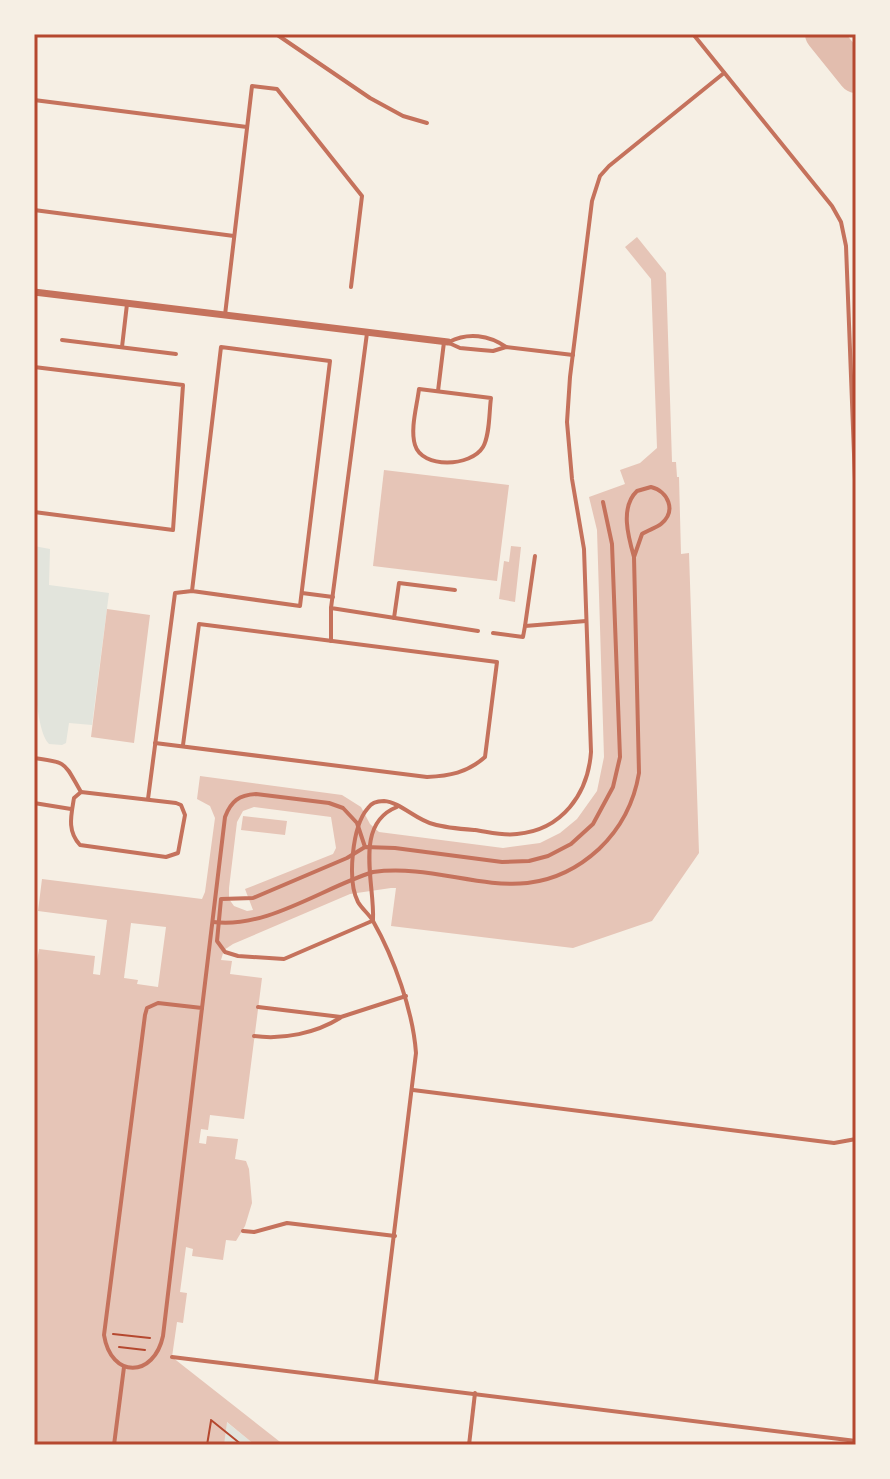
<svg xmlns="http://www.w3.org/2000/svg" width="890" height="1479" viewBox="0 0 890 1479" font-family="'Nunito Sans',sans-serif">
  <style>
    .green { fill: #e2e4dc }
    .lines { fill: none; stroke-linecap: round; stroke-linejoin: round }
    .taxiway { stroke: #e2bdae; stroke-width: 36 }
    .building { fill: #e6c5b7; fill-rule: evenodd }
    .path { stroke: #b5482f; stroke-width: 2 }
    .service { stroke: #c5725c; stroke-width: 4 }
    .minor { stroke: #c5725c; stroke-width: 7 }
    .neatline { fill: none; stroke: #b5482f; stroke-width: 3 }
  </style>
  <rect width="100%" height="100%" fill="#f6efe4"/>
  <g class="green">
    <path d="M34,546l16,3 -1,36 60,8 -17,132 -23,-2 -3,20 -4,2 -13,-1c-21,-22 -15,-161 -15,-198z"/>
    <path d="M203,1403l52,42h-52z"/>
  </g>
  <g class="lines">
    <path class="taxiway" d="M823,34l33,41"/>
  </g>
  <g class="building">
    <path d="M637,237l29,36 6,189h4l1,15h2l2,77 8,-1 10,300 -47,68 -79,27 -182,-22 5,-38h-5l-41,6 -117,50 -9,6 -3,10 11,1 -2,13 32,4 -18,141 -34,-4 -2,15 -7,-1 -2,14 7,1 1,-8 31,3 -3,20 11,2 3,8 3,34 -7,23 -9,15 -10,-1 -3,20 -31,-4 1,-7 -7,-2 -6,45 7,1 -4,30 -6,-1 -5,35 112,88h-29l-28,-23 -3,23h-190v-465l5,-31 56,7 -2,18 7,1 7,-55 -69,-9 4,-32 160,20 3,-7 10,-74 -5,-12 -13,-7 3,-23 142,19 19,12 9,17 9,8 124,16 37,-5 20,-10 17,-14 20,-28 7,-34 -7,-227 -8,-33 36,-13 -5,-14 20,-7 17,-15 -6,-169 -26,-32zM254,807l77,10 5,31 -3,6 -88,35 8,21 -6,1 -13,-5 -5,-7v-11l8,-66 6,-11zM131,923l35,4 -8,60 -21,-3 1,-4 -14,-2z"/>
    <path d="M384,470l125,15 -12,96 -124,-15z"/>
    <path d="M511,546l10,1 -6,55 -16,-3 5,-38 5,1z"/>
    <path d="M107,609l43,6 -16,128 -43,-6z"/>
    <path d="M243,816l44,5 -2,14 -44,-5z"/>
  </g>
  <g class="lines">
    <g class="path">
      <path d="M113,1334l37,4"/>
      <path d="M119,1347l26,3"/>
      <path d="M211,1420l31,25"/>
      <path d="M207,1445l4,-24"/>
    </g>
    <g class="service">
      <path d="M276,34l94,64 33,18 24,7"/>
      <path d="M693,34l139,172 9,16 5,24 10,260"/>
      <path d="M34,100l213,27"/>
      <path d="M34,210l200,26"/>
      <path d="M225,315l27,-229 25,3 85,107 -11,91"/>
      <path d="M367,333l-36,275 147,23"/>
      <path d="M62,340l114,14"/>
      <path d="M449,342c19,-10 40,-7 57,5"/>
      <path d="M449,343l11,5 21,2 12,1 13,-4 67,8"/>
      <path d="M122,347l5,-43"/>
      <path d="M34,367l149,18 -10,145 -139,-18"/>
      <path d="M419,389l72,9c-2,14 -1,37 -8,49 -12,20 -61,22 -68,-2 -5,-16 2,-39 4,-56z"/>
      <path d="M438,391l6,-49"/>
      <path d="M651,487c17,4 26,24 10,37 -5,4 -13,6 -19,10l-8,23c-6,-21 -14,-50 3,-66z"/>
      <path d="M302,593l31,4"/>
      <path d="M394,618l5,-35 56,7"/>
      <path d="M525,626l10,-70"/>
      <path d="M493,633l30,4 2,-11 61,-5"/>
      <path d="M331,641v-33"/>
      <path d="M155,743l272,34c22,-1 40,-4 58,-20l12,-95 -298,-38 -16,121"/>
      <path d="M34,758c34,4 30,5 47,34"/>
      <path d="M81,792l95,11 5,2 4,10 -7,38 -12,4 -86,-12c-13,-14 -9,-29 -6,-47z"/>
      <path d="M148,799l27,-206 17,-2 108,15 30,-245 -109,-14 -29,244"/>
      <path d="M34,803l37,6"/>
      <path d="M373,920c2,-36 -20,-96 24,-113"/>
      <path d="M372,921l-88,38 -46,-3 -13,-4 -8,-11 4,-42 32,-1 94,-40 18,-11 30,1 107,14 27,-1 19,-5 23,-12 22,-20 20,-37 7,-30 -8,-213 -9,-42"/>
      <path d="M213,922c54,7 109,-34 160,-50 81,-11 151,46 226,-23 22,-21 35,-46 40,-76l-5,-216"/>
      <path d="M158,1003l44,5 -39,328c-9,42 -52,43 -59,-1l41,-320 2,-7z"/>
      <path d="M258,1007l83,10 65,-21"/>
      <path d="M202,1008l23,-191c6,-16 14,-22 31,-23l73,9 14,5 14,15 8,24"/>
      <path d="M254,1036c29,4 62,-3 86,-18"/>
      <path d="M413,1090l421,53 22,-4"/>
      <path d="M243,1231l11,1 33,-9 108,13"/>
      <path d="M172,1357l684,84"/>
      <path d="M376,1381l40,-328c-3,-42 -22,-95 -43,-132 -4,-7 -11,-12 -15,-19 -11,-21 -6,-76 10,-94 3,-5 10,-7 16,-7 16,1 32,19 49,23 13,4 28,5 42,6 14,2 28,6 42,4 45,-4 71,-40 74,-82l-7,-203 -12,-70 -5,-57 3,-45 22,-176 8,-25 9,-10 115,-93"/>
      <path d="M114,1445l10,-78"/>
      <path d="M469,1445l6,-52"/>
    </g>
    <path class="minor" d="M34,292l414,50"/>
  </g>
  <rect width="890" height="1479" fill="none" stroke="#f6efe4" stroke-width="72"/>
  <rect x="36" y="36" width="818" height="1407" class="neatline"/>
</svg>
